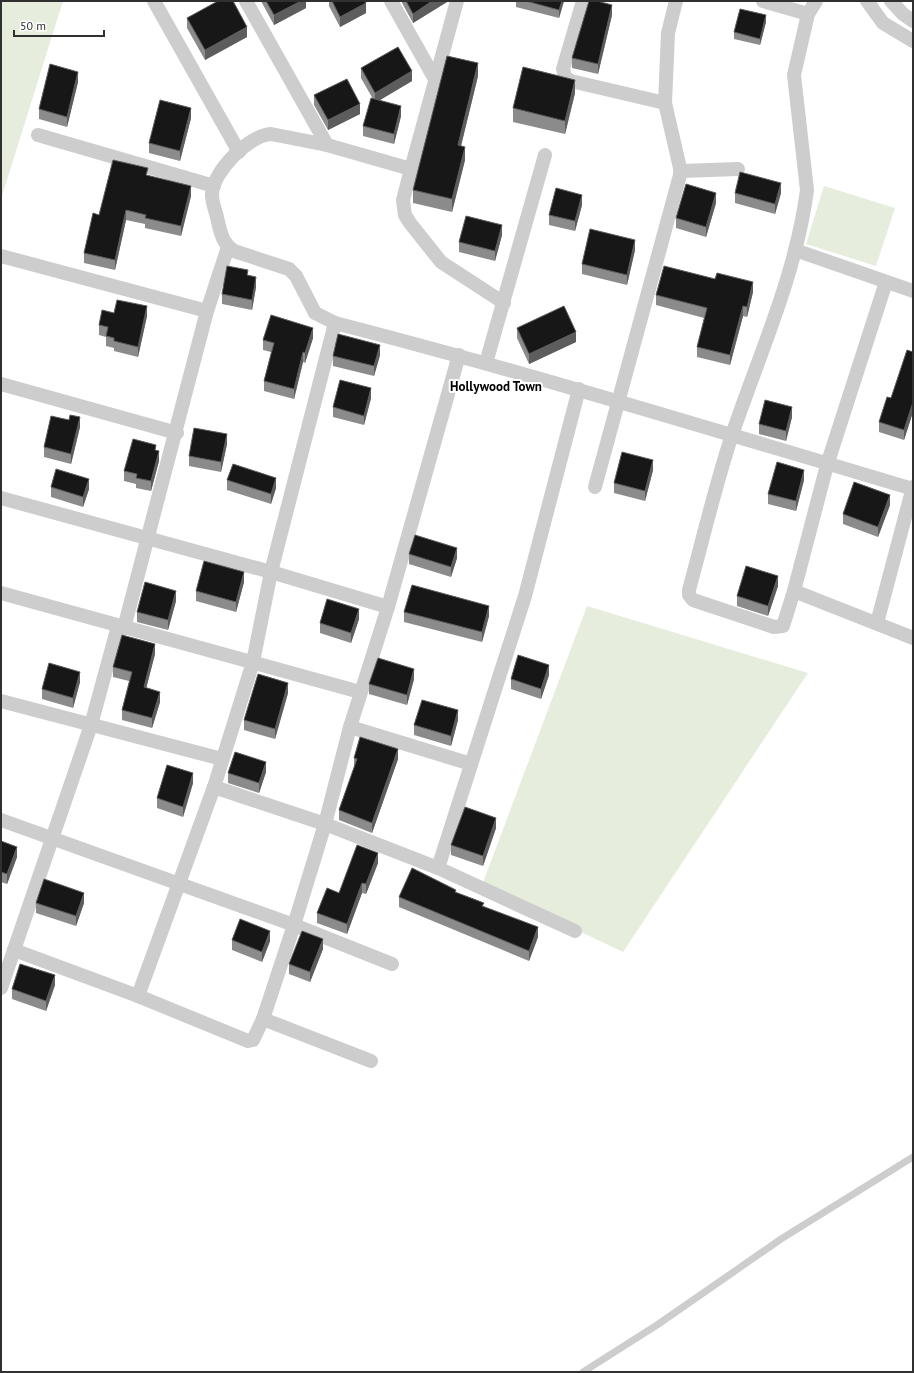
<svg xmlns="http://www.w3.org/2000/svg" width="914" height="1373" viewBox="0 0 914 1373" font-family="'PT Sans',sans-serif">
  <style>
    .green { fill: #e7eddd }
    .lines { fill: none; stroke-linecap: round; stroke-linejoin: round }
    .lane { stroke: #cdcdcd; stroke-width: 7 }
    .street { stroke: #cdcdcd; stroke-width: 14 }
    .wall { fill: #8b8b8b }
    .shaded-wall { fill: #5d5d5d }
    .building { fill: #171717; stroke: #5d5d5d }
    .labels { text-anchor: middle; stroke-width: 4; stroke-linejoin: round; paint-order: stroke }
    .neighbourhood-label { font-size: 13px; font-weight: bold; fill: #000; stroke: #fff }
  </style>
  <rect width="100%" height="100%" fill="#fff"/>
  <g class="green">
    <path d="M1,1h62l-62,198z"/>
    <path d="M824,186l71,22 -19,58 -70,-22z"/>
    <path d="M587,606l221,67 -185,279 -141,-67z"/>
  </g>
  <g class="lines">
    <path class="lane" d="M583,1372l74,-47 124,-86 132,-82"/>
    <g class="street">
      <path d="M154,1l85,151"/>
      <path d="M246,1l81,144"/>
      <path d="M391,1l45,80"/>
      <path d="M457,1l-46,168 -8,31 1,8 1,7 5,8 31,39 63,41"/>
      <path d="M583,1l-20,68 2,8 6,4 94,22"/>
      <path d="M763,1l45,13"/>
      <path d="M816,1l-8,13 -14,61 13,115c-11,85 -48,165 -75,245 -17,51 -29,104 -43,155v5l4,5 81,27 9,-1 11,-35 33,-126 59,-183"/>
      <path d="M867,1l16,22 30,18"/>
      <path d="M891,1l12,13 10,7"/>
      <path d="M38,135l176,51"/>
      <path d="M411,169l-84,-24 -56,-11c-22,1 -59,38 -59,61 0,9 5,19 6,27 3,12 5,22 16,29l55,18 7,7 19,37 20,10c194,50 386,109 578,166"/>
      <path d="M681,171l57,-2"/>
      <path d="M795,250l118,41"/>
      <path d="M1,256l206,55"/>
      <path d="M486,363l59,-208"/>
      <path d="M1,384l176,49"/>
      <path d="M595,487l85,-312v-7l-15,-65 3,-70 8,-32"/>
      <path d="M1,498l270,74 117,35"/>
      <path d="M794,591l119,47"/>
      <path d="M1,593l359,99"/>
      <path d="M877,623l36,-136"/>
      <path d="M124,628l83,-317 21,-64"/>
      <path d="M1,701l221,58"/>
      <path d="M350,727l121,37"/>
      <path d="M214,787l111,37 113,44 137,63"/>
      <path d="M1,820l293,105 98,39"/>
      <path d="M438,868l87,-272 54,-207"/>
      <path d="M14,950l124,46 110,45 5,-1 10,-21 31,-94 31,-101 25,-97 38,-120 71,-252"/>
      <path d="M1,988l90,-263 27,-99"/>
      <path d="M138,996l76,-209 39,-125 18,-90 64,-249"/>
      <path d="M263,1019l108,42"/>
    </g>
  </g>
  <g class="wall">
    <path d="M261,1h45v7l-32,17z"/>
    <path d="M329,1h36l1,12 -26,14 -11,-21z"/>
    <path d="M401,1h46v1l-34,21z"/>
    <path d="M516,1h48l-5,17 -43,-11z"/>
    <path d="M612,15l-14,59 -26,-6v-10z"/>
    <path d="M187,18l60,19 -42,23 -18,-32z"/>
    <path d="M766,22l-6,23 -26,-6v-7z"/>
    <path d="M361,68l51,13 -32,19 21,16 -7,28 -31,-8v-10l10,-27 -12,-21z"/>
    <path d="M478,76l-17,70 4,14 -13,52 -39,-9v-13z"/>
    <path d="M78,82l-11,45 -28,-8v-10z"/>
    <path d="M575,93l-10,41 -52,-12v-14z"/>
    <path d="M314,95l46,19 -32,16 -14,-25z"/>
    <path d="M191,118l-11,43 -31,-8v-10z"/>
    <path d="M148,175l43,21 -10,40 -36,-8v-4l-19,-4 -11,50 -31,-7v-10l15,-38z"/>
    <path d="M735,193h46l-6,21 -40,-11z"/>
    <path d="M716,203l-10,34 -30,-9v-10z"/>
    <path d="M582,205l-7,26 -26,-6v-10z"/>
    <path d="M502,235l-7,26 -36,-9v-10z"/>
    <path d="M635,250l-8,35 -45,-11v-10z"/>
    <path d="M248,275l8,12 -4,23 -30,-6v-10z"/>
    <path d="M753,292l-6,25 -4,-1 -13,49 -33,-8v-10l7,-29 -48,-13v-10z"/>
    <path d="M114,313l33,3 -9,41 -24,-6v-3l-8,-2v-9l-7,-2v-10z"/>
    <path d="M517,328l59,14 -47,22 -12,-26z"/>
    <path d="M313,338l-8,25 -2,-1 -9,37 -30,-8v-10l7,-29 -8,-2v-10z"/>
    <path d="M913,352v60l-9,28 -25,-8v-10z"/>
    <path d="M380,355l-6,21 -41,-10v-10z"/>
    <path d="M371,398l-7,27 -31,-8v-10z"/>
    <path d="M792,417l-6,24 -27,-7v-10z"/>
    <path d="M69,420l11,7 -9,37 -27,-7v-10z"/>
    <path d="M227,444l-6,28 -32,-6v-10z"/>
    <path d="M156,450l3,11 -8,30 -15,-3v-4l-12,-3v-10z"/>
    <path d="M653,470l-8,31 -31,-8v-10z"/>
    <path d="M227,480l49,8 -5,16 -44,-14z"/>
    <path d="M804,480l-8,31 -28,-7v-10z"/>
    <path d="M51,487l38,2 -6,18 -32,-10z"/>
    <path d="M890,505l-12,32 -35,-13v-10z"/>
    <path d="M409,554l48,4 -6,19 -42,-13z"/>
    <path d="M244,582l-8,30 -40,-11v-10z"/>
    <path d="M778,586l-10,30 -31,-10v-10z"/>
    <path d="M176,601l-8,29 -31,-8v-10z"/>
    <path d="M404,612l85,4 -7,26 -78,-20z"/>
    <path d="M359,619l-8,24 -31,-10v-10z"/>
    <path d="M155,654l-9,34 14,14 -8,26 -30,-8v-10l7,-29 -16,-4v-10z"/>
    <path d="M549,675l-8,24 -30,-10v-10z"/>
    <path d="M414,679l-7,26 -38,-11v-10z"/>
    <path d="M80,682l-7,26 -31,-9v-10z"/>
    <path d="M288,693l-13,46 -31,-9v-10z"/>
    <path d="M458,720l-7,26 -37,-11v-10z"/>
    <path d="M354,758l44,1 -26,74 -33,-13v-10l15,-42z"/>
    <path d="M266,772l-7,21 -31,-10v-10z"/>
    <path d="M193,783l-10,34 -26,-9v-10z"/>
    <path d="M496,828l-13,38 -32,-11v-10z"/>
    <path d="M1,841l16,16 -10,27 -6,-2z"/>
    <path d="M378,863l-12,31 -4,-1 -15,41 -30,-11v-10l22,-20z"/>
    <path d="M456,893l28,14 54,30 -9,24 -130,-54v-10z"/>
    <path d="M36,903h48l-8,23 -40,-13z"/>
    <path d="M232,940l38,1 -8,21 -30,-12z"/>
    <path d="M323,949l-13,33 -21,-8v-10z"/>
    <path d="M55,985l-9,26 -34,-12v-10z"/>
  </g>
  <g class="shaded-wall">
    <path d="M301,1h5v7l-32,17v-10z"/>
    <path d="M432,1h15v1l-34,21v-9z"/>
    <path d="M562,1h2l-5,17v-8z"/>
    <path d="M366,3v10l-26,14v-10z"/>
    <path d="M612,5v10l-14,59v-10z"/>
    <path d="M766,15v7l-6,23v-6z"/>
    <path d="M247,27v10l-42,23v-10z"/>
    <path d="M478,63v13l-20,82v-13z"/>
    <path d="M412,71v10l-37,22v-10z"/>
    <path d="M78,72v10l-11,45v-10z"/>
    <path d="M575,80v13l-10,41v-13z"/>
    <path d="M360,104v10l-32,16v-10z"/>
    <path d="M401,106v10l-7,28v-10z"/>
    <path d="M191,108v10l-11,43v-10z"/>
    <path d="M465,147v13l-13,52v-13z"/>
    <path d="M781,183v10l-6,21v-10z"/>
    <path d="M191,186v10l-10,40v-10z"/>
    <path d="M716,193v10l-10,34v-10z"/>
    <path d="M582,195v10l-7,26v-10z"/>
    <path d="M126,210v10l-11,50v-10z"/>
    <path d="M502,225v10l-7,26v-10z"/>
    <path d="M635,240v10l-8,35v-10z"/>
    <path d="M256,277v10l-4,23v-10z"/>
    <path d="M753,282v10l-6,25v-10z"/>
    <path d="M147,306v10l-9,41v-10z"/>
    <path d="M743,306v10l-13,49v-10z"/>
    <path d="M313,328v10l-8,25v-10z"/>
    <path d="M576,332v10l-47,22v-10z"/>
    <path d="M380,345v10l-6,21v-10z"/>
    <path d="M303,352v10l-9,37v-10z"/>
    <path d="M371,388v10l-7,27v-9z"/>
    <path d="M913,402v10l-9,28v-10z"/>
    <path d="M792,407v10l-6,24v-10z"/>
    <path d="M80,417v10l-9,37v-10z"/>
    <path d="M227,434v10l-6,28v-10z"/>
    <path d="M159,451v10l-8,30v-10z"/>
    <path d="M653,460v10l-8,31v-10z"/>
    <path d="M804,470v10l-8,31v-10z"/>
    <path d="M276,478v10l-5,16v-10z"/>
    <path d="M89,479v10l-6,18v-10z"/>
    <path d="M890,495v10l-12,32v-10z"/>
    <path d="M457,548v10l-6,19v-10z"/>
    <path d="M244,572v10l-8,30v-10z"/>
    <path d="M778,576v10l-10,30v-10z"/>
    <path d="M176,591v10l-8,29v-10z"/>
    <path d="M489,606v10l-7,26v-10z"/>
    <path d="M359,609v10l-8,24v-10z"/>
    <path d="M155,644v10l-11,43v-10z"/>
    <path d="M549,665v10l-8,24v-10z"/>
    <path d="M414,669v10l-7,26v-10z"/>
    <path d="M80,672v10l-7,26v-10z"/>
    <path d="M288,683v10l-13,46v-10z"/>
    <path d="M160,692v10l-8,26v-10z"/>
    <path d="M458,710v10l-7,26v-10z"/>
    <path d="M398,749v10l-26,74v-10z"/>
    <path d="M266,762v10l-7,21v-10z"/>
    <path d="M193,773v10l-10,34v-10z"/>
    <path d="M496,818v10l-13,38v-10z"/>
    <path d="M17,847v10l-10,27v-10z"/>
    <path d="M378,853v10l-12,31v-10z"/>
    <path d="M362,883v10l-15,41v-10z"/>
    <path d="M84,893v10l-8,23v-10z"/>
    <path d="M538,927v10l-9,24v-10z"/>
    <path d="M270,931v10l-8,21v-10z"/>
    <path d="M323,939v10l-13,33v-10z"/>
    <path d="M55,975v10l-9,26v-10z"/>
  </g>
  <g class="building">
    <path d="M218,1h15l14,26 -42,23 -18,-32z"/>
    <path d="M266,1h35l-27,14z"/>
    <path d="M332,1h33l1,2 -26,14z"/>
    <path d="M406,1h26l-19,13z"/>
    <path d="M526,1h36l-3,9z"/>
    <path d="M589,1h8l15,4 -14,59 -26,-6z"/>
    <path d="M740,9l26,6 -6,24 -26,-7z"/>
    <path d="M398,47l14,24 -37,22 -14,-25z"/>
    <path d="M447,56l31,7 -20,82 7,2 -13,52 -39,-9z"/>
    <path d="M50,64l28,8 -11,45 -28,-8z"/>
    <path d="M523,67l52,13 -10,41 -52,-13z"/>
    <path d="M347,79l13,25 -32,16 -14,-25z"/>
    <path d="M371,98l30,8 -7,28 -31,-8z"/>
    <path d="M160,100l31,8 -11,43 -31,-8z"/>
    <path d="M113,160l35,8 -2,7 45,11 -10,40 -36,-8 1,-3 -20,-5 -11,50 -31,-7 9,-40 6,2z"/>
    <path d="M740,172l41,11 -6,21 -40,-11z"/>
    <path d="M686,184l30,9 -10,34 -30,-9z"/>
    <path d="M556,188l26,7 -7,26 -26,-6z"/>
    <path d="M466,216l36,9 -7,26 -36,-9z"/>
    <path d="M590,229l45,11 -8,35 -45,-11z"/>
    <path d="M227,266l21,4 -1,5 9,2 -4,23 -30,-6z"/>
    <path d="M664,266l51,13 2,-6 36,9 -6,25 -4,-1 -13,49 -33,-8 10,-39 -51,-13z"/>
    <path d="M117,300l30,6 -9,41 -24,-6v-3l-8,-2 2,-9 -9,-2 3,-15 12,3z"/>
    <path d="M564,306l12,26 -47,22 -12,-26z"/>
    <path d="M271,315l42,13 -8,25 -2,-1 -9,37 -30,-8 10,-38 -11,-3z"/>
    <path d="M338,334l42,11 -6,21 -41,-10z"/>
    <path d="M907,350l6,2v50l-9,28 -25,-8 8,-25 4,1z"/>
    <path d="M340,380l31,8 -7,28 -31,-9z"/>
    <path d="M765,400l27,7 -6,24 -27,-7z"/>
    <path d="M70,415l10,2 -9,37 -27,-7 7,-31 18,4z"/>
    <path d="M194,428l33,6 -6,28 -32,-6z"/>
    <path d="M133,439l23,6 -1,5 4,1 -8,30 -15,-3 1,-4 -13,-3z"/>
    <path d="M622,452l31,8 -8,31 -31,-8z"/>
    <path d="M777,462l27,8 -8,31 -28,-7z"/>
    <path d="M233,464l43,14 -5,16 -44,-14z"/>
    <path d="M56,469l33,10 -6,18 -32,-10z"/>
    <path d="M854,482l36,13 -12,32 -35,-13z"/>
    <path d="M415,535l42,13 -6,19 -42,-13z"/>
    <path d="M204,561l40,11 -8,30 -40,-11z"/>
    <path d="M746,566l32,10 -10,30 -31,-10z"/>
    <path d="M145,582l31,9 -8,29 -31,-8z"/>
    <path d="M412,585l77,21 -7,26 -78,-20z"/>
    <path d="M327,599l32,10 -8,24 -31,-10z"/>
    <path d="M122,635l33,9 -11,43 16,5 -8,26 -30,-8 10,-38 -19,-5z"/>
    <path d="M518,655l31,10 -8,24 -30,-10z"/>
    <path d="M378,658l36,11 -7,26 -38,-11z"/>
    <path d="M49,663l31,9 -7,26 -31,-9z"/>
    <path d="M258,674l30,9 -13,46 -31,-9z"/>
    <path d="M422,700l36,10 -7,26 -37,-11z"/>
    <path d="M360,737l38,12 -26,74 -33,-13 18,-51 -3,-1z"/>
    <path d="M235,752l31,10 -7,21 -31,-10z"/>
    <path d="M167,765l26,8 -10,34 -26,-9z"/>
    <path d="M465,807l31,11 -13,38 -32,-11z"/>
    <path d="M1,841l16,6 -10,27 -6,-2z"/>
    <path d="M357,845l21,8 -12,31 -4,-1 -15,41 -30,-11 10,-25 12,5z"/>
    <path d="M412,868l44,22 -1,2 29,11 -2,3 56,21 -9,24 -130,-54z"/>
    <path d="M44,879l40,14 -8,23 -40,-13z"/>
    <path d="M240,919l30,12 -8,21 -30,-12z"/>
    <path d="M302,931l21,8 -13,33 -21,-8z"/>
    <path d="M20,964l35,11 -9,26 -34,-12z"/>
  </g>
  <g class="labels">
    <g class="neighbourhood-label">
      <text x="496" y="391">Hollywood Town</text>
    </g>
  </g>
  <rect width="914" height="1373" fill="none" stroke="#303030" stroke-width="4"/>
  <path d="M14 30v6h90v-6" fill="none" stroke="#303030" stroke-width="2"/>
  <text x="20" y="30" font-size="12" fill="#303030" stroke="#ffffff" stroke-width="3" paint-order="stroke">50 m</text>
</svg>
